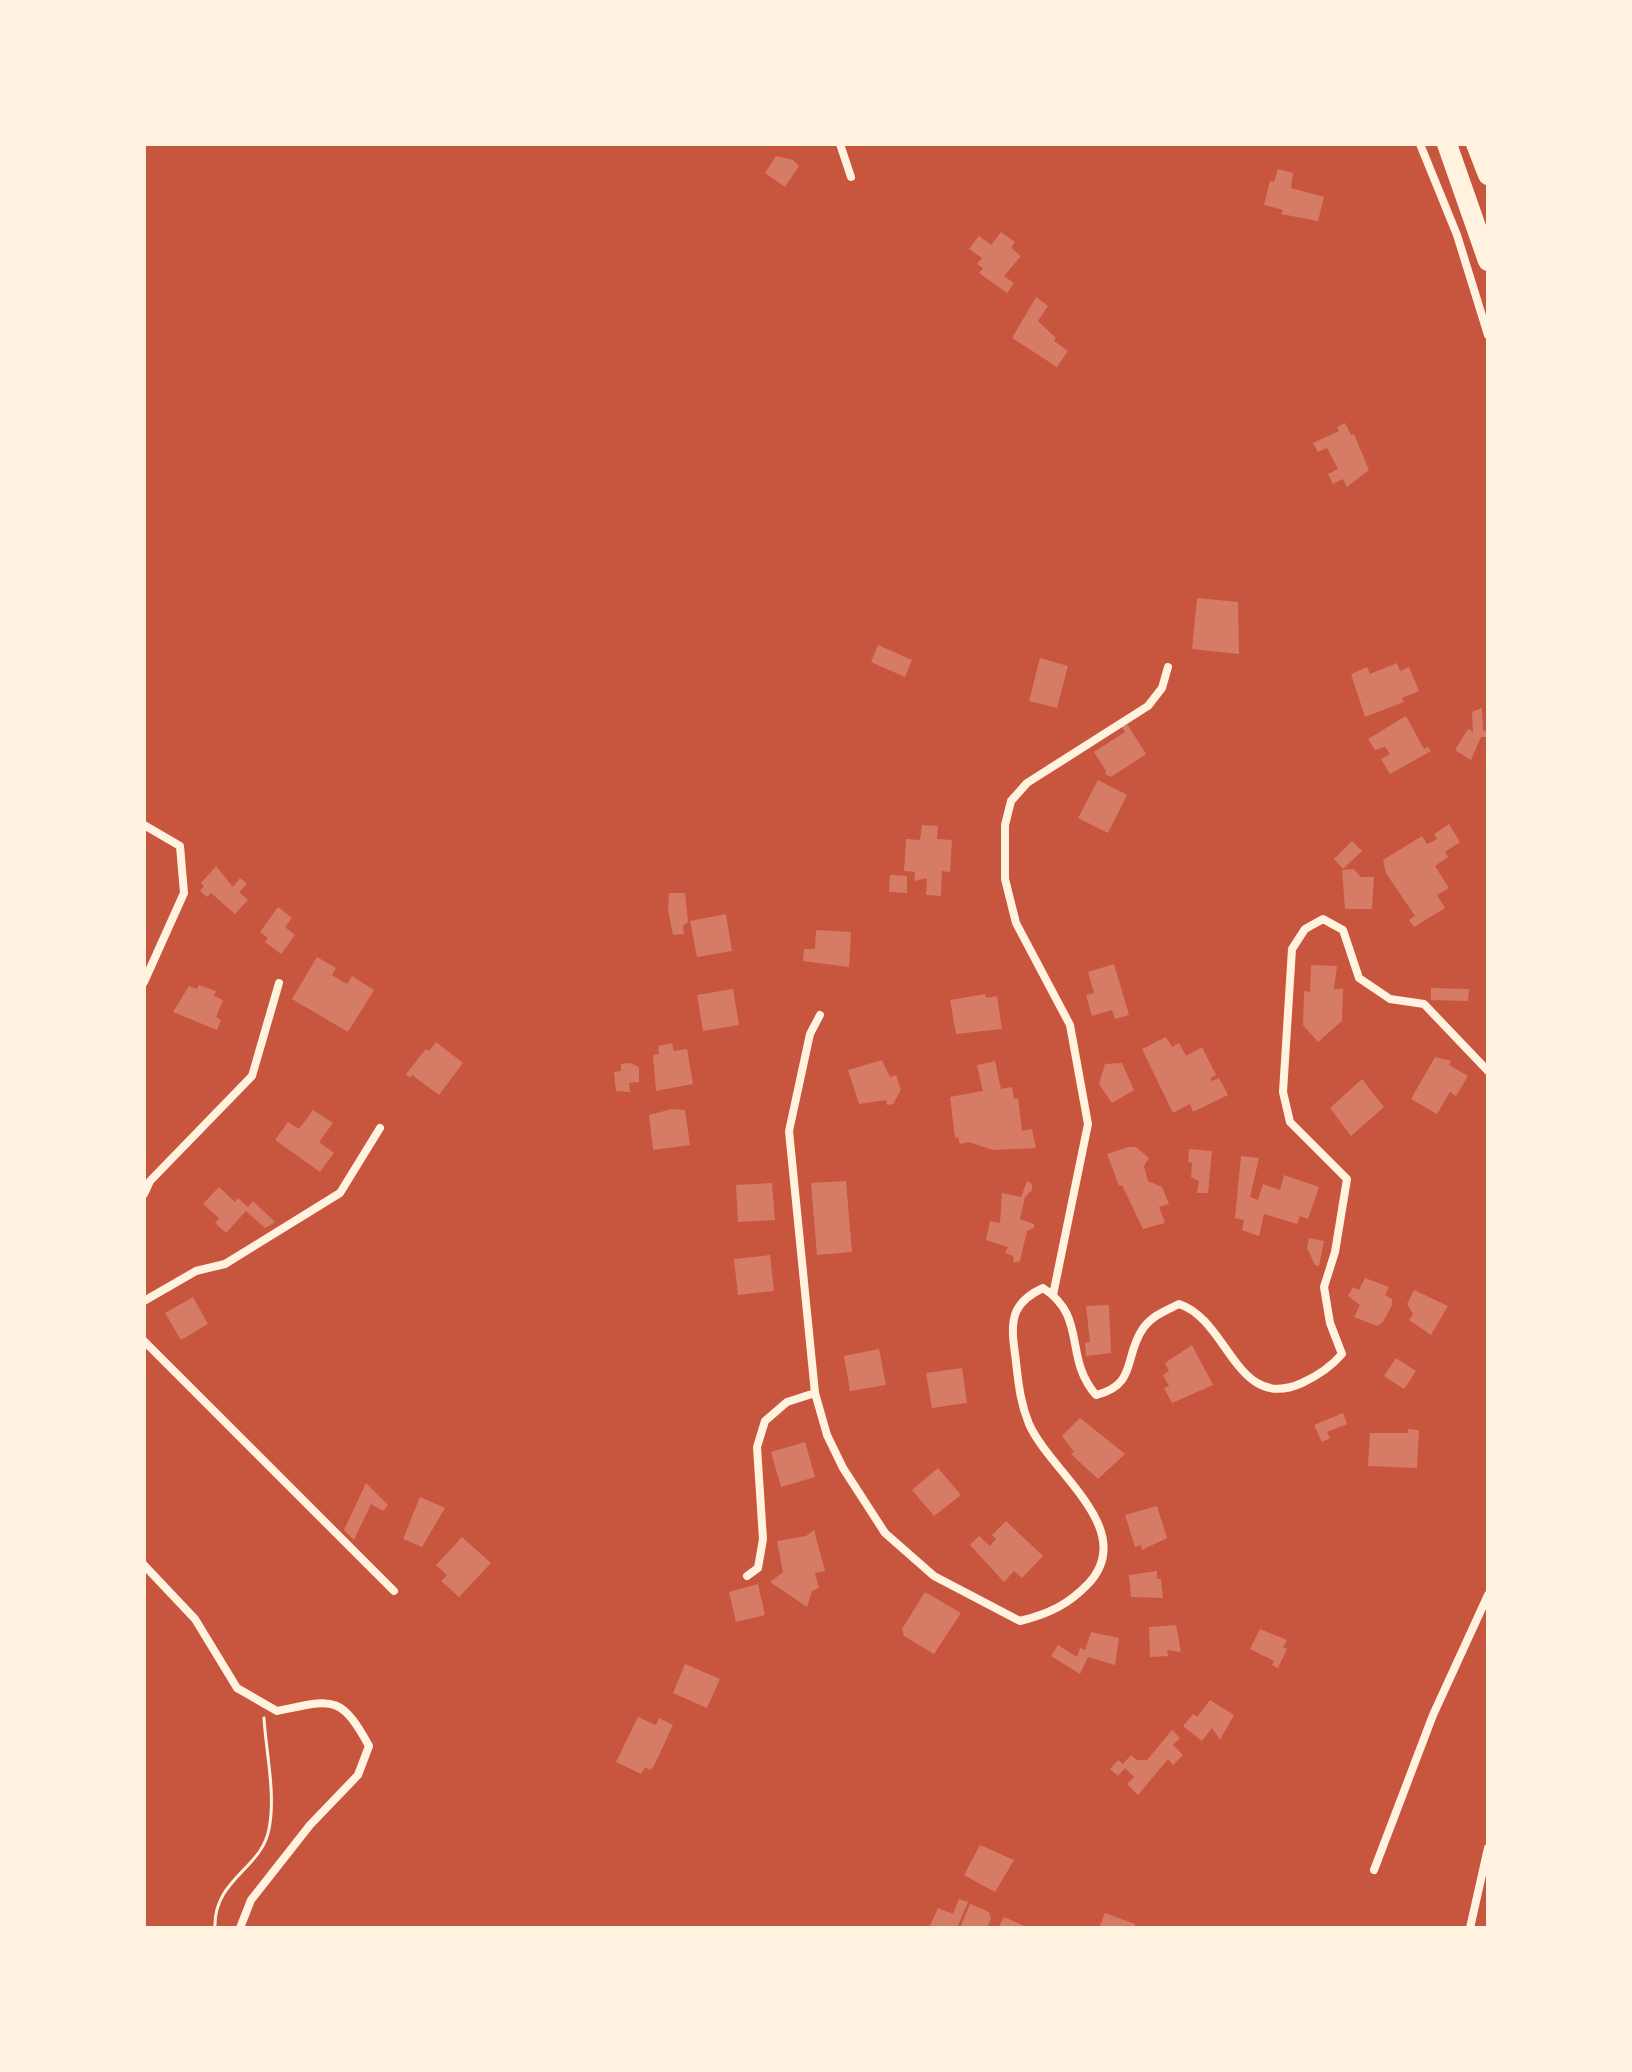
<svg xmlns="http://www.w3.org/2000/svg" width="1632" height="2072" viewBox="0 0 1632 2072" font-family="'Alegreya Sans',sans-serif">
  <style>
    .building { fill: #d67c66 }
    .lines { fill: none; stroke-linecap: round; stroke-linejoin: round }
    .path { stroke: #fff3e0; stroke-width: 3 }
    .minor { stroke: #fff3e0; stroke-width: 8 }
    .motorway { stroke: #fff3e0; stroke-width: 20 }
  </style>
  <rect width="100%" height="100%" fill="#c8553d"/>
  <g class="building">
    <path d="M776,156l17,4 6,6 -14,21 -20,-14z"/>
    <path d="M1278,169l15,4 -2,15 33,9 -6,24 -37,-7 2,-4 -19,-5 6,-24 4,1z"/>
    <path d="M1001,232l14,10 -4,6 10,8 -17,20 10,7 -7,10 -28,-20 4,-5 -6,-4 5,-6 -13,-9 10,-13 12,9z"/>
    <path d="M1036,297l12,9 -10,15 18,17 -2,3 14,10 -11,16 -45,-29z"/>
    <path d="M1345,423l6,12 3,-1 15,36 -22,17 -4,-8 -10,5 -5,-10 10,-5 -11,-21 -9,4 -5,-9 26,-12 -2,-4z"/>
    <path d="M1197,598l41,4 1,52 -47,-5z"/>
    <path d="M878,645l34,15 -7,17 -34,-15z"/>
    <path d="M1040,658l28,8 -11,42 -28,-7z"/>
    <path d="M1397,663l3,8 9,-4 10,24 -17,7 2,4 -39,15 -14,-43 16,-7 3,7z"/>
    <path d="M1482,708l1,23 5,-1v7h-7l-10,23 -16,-10 13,-21 5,3 -1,-20z"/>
    <path d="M1406,716l18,33 4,-2 3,4 -41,23 -9,-15 9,-5 -5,-7 -10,3 -7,-11z"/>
    <path d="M1127,724l19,30 -35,23 -6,-3 1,-3 -12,-19 31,-20 -3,-5z"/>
    <path d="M1098,780l29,15 -19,38 -30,-15z"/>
    <path d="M1449,824l11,18 -15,10 3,5 -13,9 14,22 -12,7 8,13 -31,19 -5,-7 6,-4 -29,-43 -3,-13 39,-24 5,8 5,-2 5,-3 -3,-5z"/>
    <path d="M922,825l16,1 -1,13 15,1 -2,32 -8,-1 -1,25 -15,-1 1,-17 -13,3 1,-9 -11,-1 2,-32 14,1z"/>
    <path d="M1352,841l10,10 -19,18 -9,-10z"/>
    <path d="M216,866l17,21 7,-9 7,6 -8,8 9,8 -13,14 -24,-21 -4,4 -7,-6 4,-5 -3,-3z"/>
    <path d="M1354,869l7,8h13l-2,32h-27l-3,-39z"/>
    <path d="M890,875l17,1v17l-18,-1z"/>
    <path d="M669,893h16l3,29 -5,4 1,8 -11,1 -5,-26z"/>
    <path d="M278,907l14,11 -7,9 10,8 -14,19 -16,-12 3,-4 -8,-6z"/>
    <path d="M726,914l6,37 -35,6 -7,-36z"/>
    <path d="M816,930l35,2 -2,35 -46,-6 1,-12h11z"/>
    <path d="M317,957l19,11 -4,7 15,9 5,-8 22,14 -26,42 -56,-33z"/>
    <path d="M1114,964l15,51 -14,4 -3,-9 -20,6 -6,-21 8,-2 -6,-21z"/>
    <path d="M1311,965l26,1 -3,23h9l-1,32 -24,21 -15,-17 1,-34 6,1z"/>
    <path d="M199,985l17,6 -2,5 9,4 -7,17 5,3 -4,10 -44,-18 16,-26 8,3z"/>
    <path d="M1431,988l38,1 -1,12 -37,-1z"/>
    <path d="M733,989l6,36 -36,6 -6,-36z"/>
    <path d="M985,994l1,4 11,-2 5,33 -46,5 -6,-34z"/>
    <path d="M1166,1037l6,10 7,-4 7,13 16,-9 14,28 -6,3 2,3 7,-3 9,17 -35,17 -3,-8 -17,9 -31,-64z"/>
    <path d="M436,1042l27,21 -24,32 -27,-20 -2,3 -4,-4 20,-25 3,2z"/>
    <path d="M672,1043l2,8 13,-2 6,35 -37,7 -3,-36 6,-1 -1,-8z"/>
    <path d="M1435,1057l16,4 -2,4 19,11 -12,20 -6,-4 -13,22 -26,-15z"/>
    <path d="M882,1060l8,17 6,-2 5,15 -8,14 -6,1 -1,-5 -27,4 -11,-34z"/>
    <path d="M995,1061l6,28 11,-2 2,12 4,-1 4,33 10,-2 4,19 -43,2 -24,-8 -9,2 -2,-7 -3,1 -5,-41 33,-6 -6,-26z"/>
    <path d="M630,1063l9,4v15l-10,1 1,9 -14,-1 -2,-19 7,-1v-7z"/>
    <path d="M1122,1063l12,27 -22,13 -13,-19 6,-20z"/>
    <path d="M1362,1079l22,28 -33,29 -21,-28z"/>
    <path d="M672,1109l13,1 5,35 -37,5 -4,-35z"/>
    <path d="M313,1110l20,13 -14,19 15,11 -14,19 -45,-32 13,-18 11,7z"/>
    <path d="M1128,1147h8l13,11 -5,8 4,15 14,6 7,17 -10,3 6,16 -22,6 -21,-44 -3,1 -12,-32z"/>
    <path d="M1189,1149l23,2 -4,42h-11l2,-12 -8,-4 1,-14 -4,-1z"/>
    <path d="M1241,1156l18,2 -9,39 8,3 5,-16 17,6 4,-15 35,12 -11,32 -8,-3 -3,8 -33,-10 -5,22 -17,-6 2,-10 -9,-2z"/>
    <path d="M846,1181l6,71 -35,3 -6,-72z"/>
    <path d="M1027,1181l5,3v6l-7,7 -5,22 14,5v4l-7,3 -7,30 -6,2 -1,-7 -8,-3 3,-6 -22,-7 4,-19 10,2 2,-30 19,4z"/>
    <path d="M772,1183l3,37 -37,2 -2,-37z"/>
    <path d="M219,1187l16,15 3,-4 10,9 5,-6 22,21 -10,6 -19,-17 -20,22 -11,-10 4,-5 -16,-14z"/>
    <path d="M1309,1238l15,3 -5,25 -4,-1 -8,-17z"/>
    <path d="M770,1255l4,36 -36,4 -4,-36z"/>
    <path d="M1365,1278l24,9 -4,8 7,4v6l-9,17 -6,4 -23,-9 6,-12 -12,-9 5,-9 6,3z"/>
    <path d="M1414,1290l34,16 -17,29 -22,-15 4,-6 -6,-10z"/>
    <path d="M193,1297l15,27 -27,16 -16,-27z"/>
    <path d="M1109,1305l2,48 -25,3 -1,-13 5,-1 -4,-36z"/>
    <path d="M1192,1345l21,40 -41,18 -8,-15 5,-2 -6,-11 6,-4 -4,-8z"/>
    <path d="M879,1349l7,36 -36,6 -6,-35z"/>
    <path d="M1396,1358l20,13 -12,18 -20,-13z"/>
    <path d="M962,1368l5,35 -35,5 -6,-35z"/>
    <path d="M1343,1413l4,11 -20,8 3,6 -8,4 -8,-17z"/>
    <path d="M1080,1418l45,36 -27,25 -27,-25 3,-2 -12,-16z"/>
    <path d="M1408,1429l11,1 -2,38 -49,-2 2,-33h38z"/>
    <path d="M805,1442l10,35 -34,10 -10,-35z"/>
    <path d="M938,1468l23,27 -27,21 -22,-26z"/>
    <path d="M366,1483l22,22 -5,6 -12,-7 -17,36 -10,-10z"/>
    <path d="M420,1497l25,11 -23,39 -19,-8z"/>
    <path d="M1157,1506l10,32 -25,12 -1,-5 -6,2 -10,-32z"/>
    <path d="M1006,1521l37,35 -21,22 -8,-7 -10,11 -34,-37 9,-9 11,10 6,-7 -4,-4z"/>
    <path d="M814,1530l11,41 -10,2 4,15 -7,3 -5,16 -37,-25 13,-10 -6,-31 29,-5z"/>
    <path d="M462,1537l29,26 -32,34 -18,-16 6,-6 -11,-10z"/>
    <path d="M1157,1571v8h4l2,19 -32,-1 -2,-22z"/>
    <path d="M758,1584l7,31 -29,7 -7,-30z"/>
    <path d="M925,1592l36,21 -27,41 -30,-18 -2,-7z"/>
    <path d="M1176,1625l5,27 -14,-2 1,6 -18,1 -1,-30z"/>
    <path d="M1260,1629l27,11 -4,7 4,2 -9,19 -6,-3 2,-4 -24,-12z"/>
    <path d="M1091,1632l28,6 -4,27 -27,-8 -8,17 -29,-18 7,-11 19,12 3,-9 5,2z"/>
    <path d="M685,1664l35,15 -13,29 -34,-15z"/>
    <path d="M1210,1700l24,15 -14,25 -8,-12 -10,13 -19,-15 10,-12 4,3z"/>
    <path d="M638,1717l18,8 3,-7 14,7 -19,41 -4,4 -5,-3 -4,7 -25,-12z"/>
    <path d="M1172,1730l8,8 -7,7 10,10 -10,10 -5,-6 -30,36 -11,-11 7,-7 -9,-9 -7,8 -8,-7 8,-9 5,4 8,-9 6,5h10z"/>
    <path d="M980,1845l34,15 -19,32 -31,-17z"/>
    <path d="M959,1899l9,3 -11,26h-28l9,-20 15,6z"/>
    <path d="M970,1904l19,8 2,6 -4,10h-27z"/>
    <path d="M1105,1913l30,11 -1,4h-35z"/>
    <path d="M1004,1917l25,11h-31z"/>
  </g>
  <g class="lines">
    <path class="path" d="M215,1928c-2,-49 47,-59 54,-99 7,-35 -3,-76 -5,-111"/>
    <g class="minor">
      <path d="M840,144l11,33"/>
      <path d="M1420,144l37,91 31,100"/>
      <path d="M144,825l36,21 4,47 -40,89"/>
      <path d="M820,1015l-10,19 -21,97 26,262 12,42 16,33 42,65 49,43 86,45c28,-7 48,-16 68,-37 51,-54 -37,-111 -59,-160 -11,-27 -11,-50 -15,-78 -4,-29 1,-45 29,-58 45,29 20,69 53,107 41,-10 28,-38 46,-65 9,-14 23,-19 37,-26 50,16 57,109 123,79 15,-7 29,-16 40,-29l-12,-31 -6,-36 11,-35 12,-73 -57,-57 -7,-30 9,-143 13,-20 18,-10 20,11 16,48 31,21 34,5 64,67"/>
      <path d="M144,1194l6,-13 102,-105 27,-93"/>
      <path d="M1053,1295l35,-171 -18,-99 -54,-102 -11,-44v-54l6,-24 16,-18 121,-77 14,-18 6,-21"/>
      <path d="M144,1301l52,-30 29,-7 115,-71 40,-65"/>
      <path d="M144,1341l250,250"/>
      <path d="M144,1565l51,54 42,69 40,23c55,-11 63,-18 92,35l-11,29 -48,50 -59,75 -11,28"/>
      <path d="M747,1576l11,-8 5,-29 -6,-92 8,-26 22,-19 28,-9"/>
      <path d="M1374,1870l59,-155 55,-120"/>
      <path d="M1470,1928l18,-80"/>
    </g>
    <g class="motorway">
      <path d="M1447,144l41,117"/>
      <path d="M1476,144l12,31"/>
    </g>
  </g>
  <rect width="1632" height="2072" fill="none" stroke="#fff3e0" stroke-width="292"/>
</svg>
